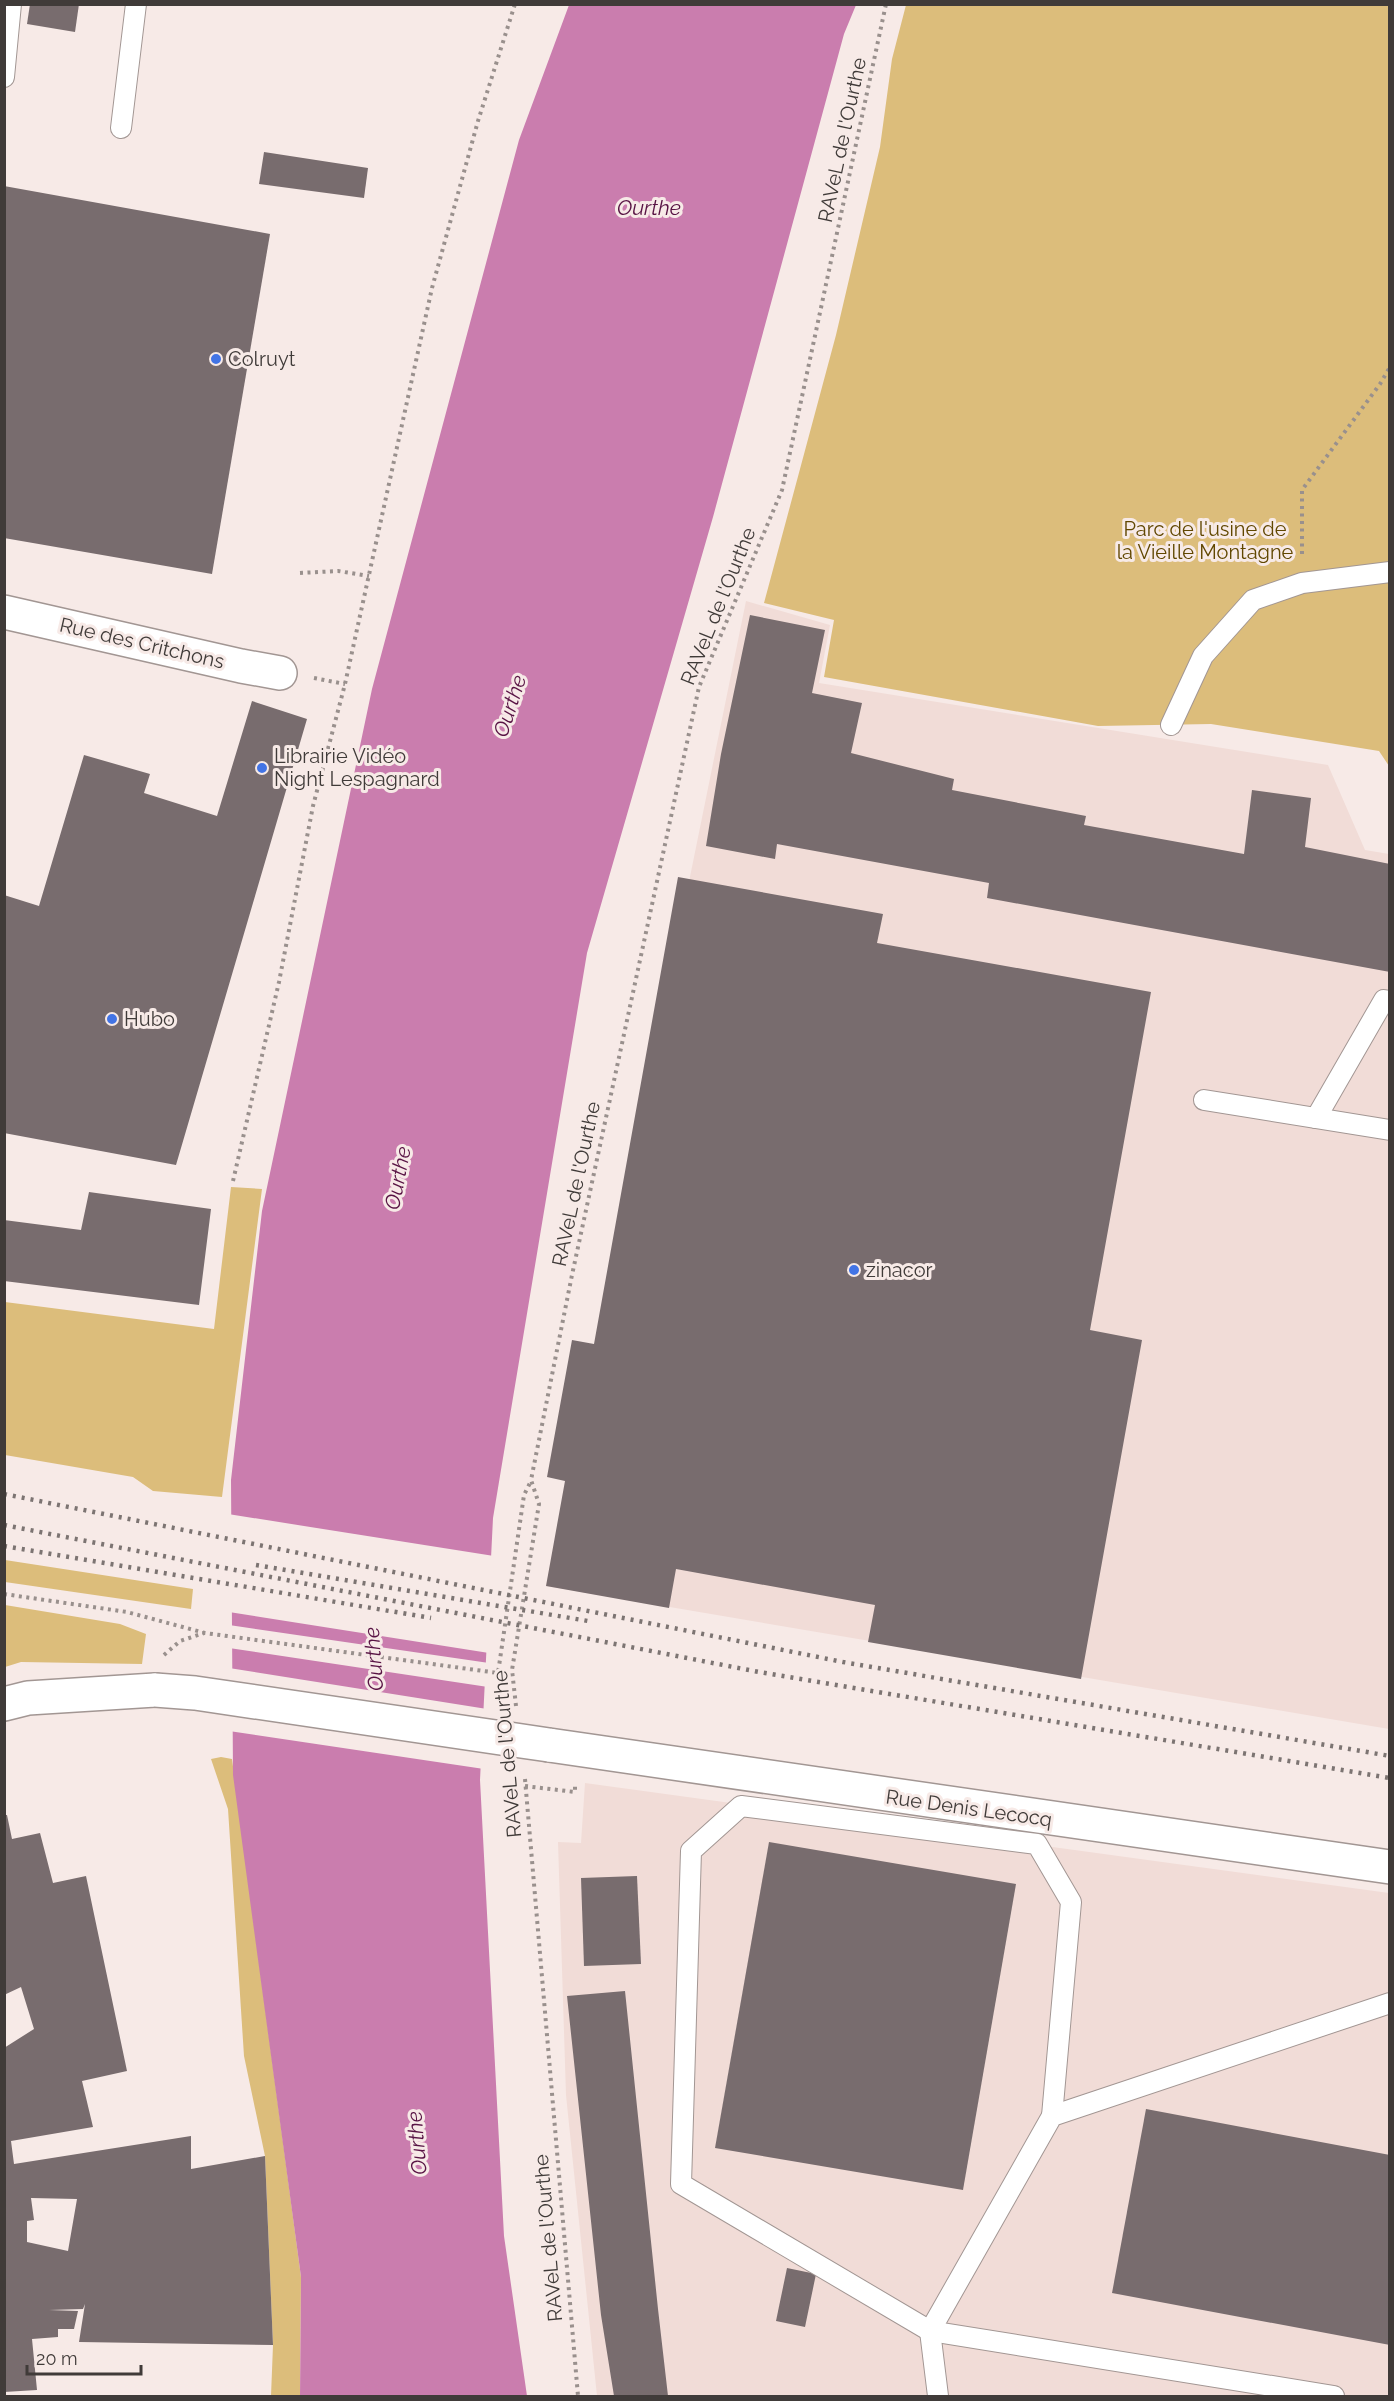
<svg xmlns="http://www.w3.org/2000/svg" width="1394" height="2401" viewBox="0 0 1394 2401" font-family="Raleway,sans-serif">
  <style>
    .built { fill: #f1dcd7 }
    .green { fill: #dcbd7b }
    .water { fill: #ca7dae }
    .pier { fill: #f7eae7 }
    .building { fill: #786c6e; fill-rule: evenodd }
    .lines { fill: none; stroke-linecap: round; stroke-linejoin: round }
    .service-casing { stroke: #a29693; stroke-width: 22 }
    .minor-casing { stroke: #a29693; stroke-width: 36 }
    .path { stroke: #99908d; stroke-width: 4; stroke-dasharray: 3 4.5; stroke-linecap: butt }
    .service { stroke: #fff; stroke-width: 20 }
    .minor { stroke: #fff; stroke-width: 33 }
    .rail { stroke: #7c7472; stroke-width: 4.5; stroke-dasharray: 3 6; stroke-linecap: butt }
    .minor-bridge-casing { stroke: #a29693; stroke-width: 36; stroke-linecap: butt }
    .minor-bridge { stroke: #fff; stroke-width: 33 }
    .poi-dot { fill: #4274e5; stroke: #f7eae7; stroke-width: 2 }
    .labels { text-anchor: middle; stroke-width: 6; stroke-linejoin: round; paint-order: stroke }
    .street-label { font-size: 20px; fill: #403b39; stroke: #f7eae7 }
    .poi-label { font-size: 20px; fill: #403b39; stroke: #f7eae7; text-anchor: start }
    .park-label { font-size: 20px; fill: #614700; stroke: #f7eae7 }
    .water-label { font-size: 21px; font-style: italic; fill: #581344; stroke: #f7eae7 }
  </style>
  <rect width="100%" height="100%" fill="#f7eae7"/>
  <g class="built">
    <path d="M746,601l84,24 -11,58 509,82 37,85 24,4v875l-843,-143z"/>
    <path d="M585,1783l804,110v503h-792l-31,-301 -8,-253 23,1z"/>
  </g>
  <g class="green">
    <path d="M906,5h483v761l-10,-15 -168,-27 -113,2 -274,-49 10,-57 -70,-17 72,-268 44,-188 12,-88z"/>
    <path d="M231,1187l31,2 -40,308 -69,-6 -20,-14 -128,-22v-153l209,27z"/>
    <path d="M5,1560l188,29 -2,20 -186,-27z"/>
    <path d="M5,1605l115,19 26,10 -4,30 -121,-2 -16,5z"/>
    <path d="M221,1757l11,2 69,518 -1,119h-29l2,-51 -8,-189 -21,-100 -16,-247 -17,-50z"/>
  </g>
  <path class="water" d="M569,5h287l-12,29 -131,483 -126,436 -94,565 -13,262 24,456 23,160h-227l1,-119 -68,-502 -2,-295 31,-269 110,-522 147,-549z"/>
  <g class="pier">
    <path d="M228,1514l266,42 -5,97 -260,-41z"/>
    <path d="M229,1625l260,38 -1,24 -259,-39z"/>
    <path d="M229,1668l258,41 -3,60 -255,-38z"/>
  </g>
  <g class="building">
    <path d="M30,4h49l-4,28 -48,-8z"/>
    <path d="M264,152l104,16 -4,30 -105,-14z"/>
    <path d="M4,186l266,48 -58,340 -208,-36z"/>
    <path d="M750,615l75,15 -13,63 50,10 -11,50 103,26 -2,11 134,26 -2,9 160,29 8,-64 59,8 -6,49 85,17v108l-403,-74 2,-15 -212,-39 -2,15 -69,-13 15,-92z"/>
    <path d="M252,701l55,18 -131,446 -172,-32v-238l35,11 45,-151 66,19 -6,19 73,23z"/>
    <path d="M678,877l205,37 -6,29 274,49 -61,338 52,10 -61,339 -213,-37 7,-37 -199,-36 -7,39 -123,-22 19,-105 -18,-4 25,-137 22,4z"/>
    <path d="M89,1192l122,17 -12,96 -195,-24v-61l77,10z"/>
    <path d="M4,1815h3l5,24 28,-6 13,50 33,-7 41,195 -45,10 11,46 -82,14 3,23 177,-28v33l74,-13 8,189 -194,-3 6,-38 -2,5 -34,1 29,1 -4,18h-16v8l-26,2 5,51 -33,2v-344l30,-19 -13,-42 -17,8zM31,2198l46,1 -9,52 -41,-9v-21l7,-1z"/>
    <path d="M769,1842l247,42 -53,306 -248,-42z"/>
    <path d="M637,1876l4,88 -57,2 -3,-88z"/>
    <path d="M625,1991l33,318 10,87h-54l-13,-81 -34,-319z"/>
    <path d="M1146,2109l244,46v190l-278,-52z"/>
    <path d="M787,2268l29,6 -11,53 -29,-6z"/>
  </g>
  <g class="lines">
    <g class="service-casing">
      <g id="service">
        <path d="M4,77l7,-73"/>
        <path d="M121,128l15,-124"/>
        <path d="M1171,725l32,-69 50,-56 49,-17 88,-11"/>
        <path d="M1204,1100l186,30"/>
        <path d="M1316,1118l68,-118 6,1"/>
        <path d="M1052,2116l19,-214 -34,-58 -296,-38 -50,45 -10,333 249,147 404,65"/>
        <path d="M938,2396l-8,-65 122,-215 338,-113"/>
      </g>
    </g>
    <g class="minor-casing">
      <g id="minor">
        <path d="M4,612l237,54 39,7"/>
        <path d="M4,1704l24,-6 127,-8"/>
        <path d="M549,1745l841,122"/>
      </g>
    </g>
    <g class="path">
      <path d="M1302,554v-64l78,-106 10,-17"/>
      <path d="M300,573l38,-2 31,5"/>
      <path d="M314,678l31,6"/>
      <path d="M233,1181l46,-199 34,-176 32,-122 87,-396 46,-167 37,-117"/>
      <path d="M4,1594l123,18 78,21 293,40"/>
      <path d="M164,1655l16,-14 24,-8"/>
      <path d="M499,1701l-1,-28 26,-178 7,-14"/>
      <path d="M516,1706l-4,-36 27,-166 -8,-24 41,-205 127,-588 83,-197 104,-486"/>
      <path d="M525,1779l53,617"/>
      <path d="M525,1786l50,6v-7"/>
    </g>
    <use href="#service" class="service"/>
    <use href="#minor" class="minor"/>
    <g class="rail">
      <path d="M4,1494l839,168 547,94"/>
      <path d="M4,1525l755,147 631,106"/>
      <path d="M4,1546l427,72"/>
      <path d="M256,1565l332,56"/>
    </g>
    <g class="minor-bridge-casing">
      <path id="minor-bridge" d="M155,1690l40,3 354,52"/>
    </g>
    <use href="#minor-bridge" class="minor-bridge"/>
  </g>
  <g class="poi-dot">
    <circle cx="216" cy="359" r="6"/>
    <circle cx="262" cy="768" r="6"/>
    <circle cx="112" cy="1019" r="6"/>
    <circle cx="854" cy="1270" r="6"/>
  </g>
  <g class="labels">
    <g class="street-label">
      <text transform="translate(842 140) rotate(-78)" y="7">RAVeL de l'Ourthe</text>
      <text transform="translate(718 606) rotate(-68)" y="7">RAVeL de l'Ourthe</text>
      <text transform="translate(142 643) rotate(13)" y="7">Rue des Critchons</text>
      <text transform="translate(576 1184) rotate(-78)" y="7">RAVeL de l'Ourthe</text>
      <text transform="translate(507 1754) rotate(-95)" y="7">RAVeL de l'Ourthe</text>
      <text transform="translate(969 1808) rotate(8)" y="7">Rue Denis Lecocq</text>
      <text transform="translate(548 2238) rotate(-95)" y="7">RAVeL de l'Ourthe</text>
    </g>
    <g class="poi-label">
      <text x="228" y="366">Colruyt</text>
      <text x="274" y="763">Librairie Vidéo<tspan x="274" dy="23">Night Lespagnard</tspan></text>
      <text x="124" y="1026">Hubo</text>
      <text x="866" y="1277">zinacor</text>
    </g>
    <g class="park-label">
      <text x="1205" y="536">Parc de l'usine de<tspan x="1205" dy="23">la Vieille Montagne</tspan></text>
    </g>
    <g class="water-label">
      <text x="649" y="215">Ourthe</text>
      <text transform="translate(510 706) rotate(-72)" y="7">Ourthe</text>
      <text transform="translate(398 1178) rotate(-79)" y="7">Ourthe</text>
      <text transform="translate(374 1659) rotate(-94)" y="7">Ourthe</text>
      <text transform="translate(417 2143) rotate(-95)" y="7">Ourthe</text>
    </g>
  </g>
  <rect width="1394" height="2401" fill="none" stroke="#403b39" stroke-width="12"/>
  <path d="M27 2365v9h114v-9" fill="none" stroke="#403b39" stroke-width="3"/>
  <text x="36" y="2365" font-size="18" fill="#403b39" stroke="#f7eae7" stroke-width="4.5" paint-order="stroke">20 m</text>
</svg>
